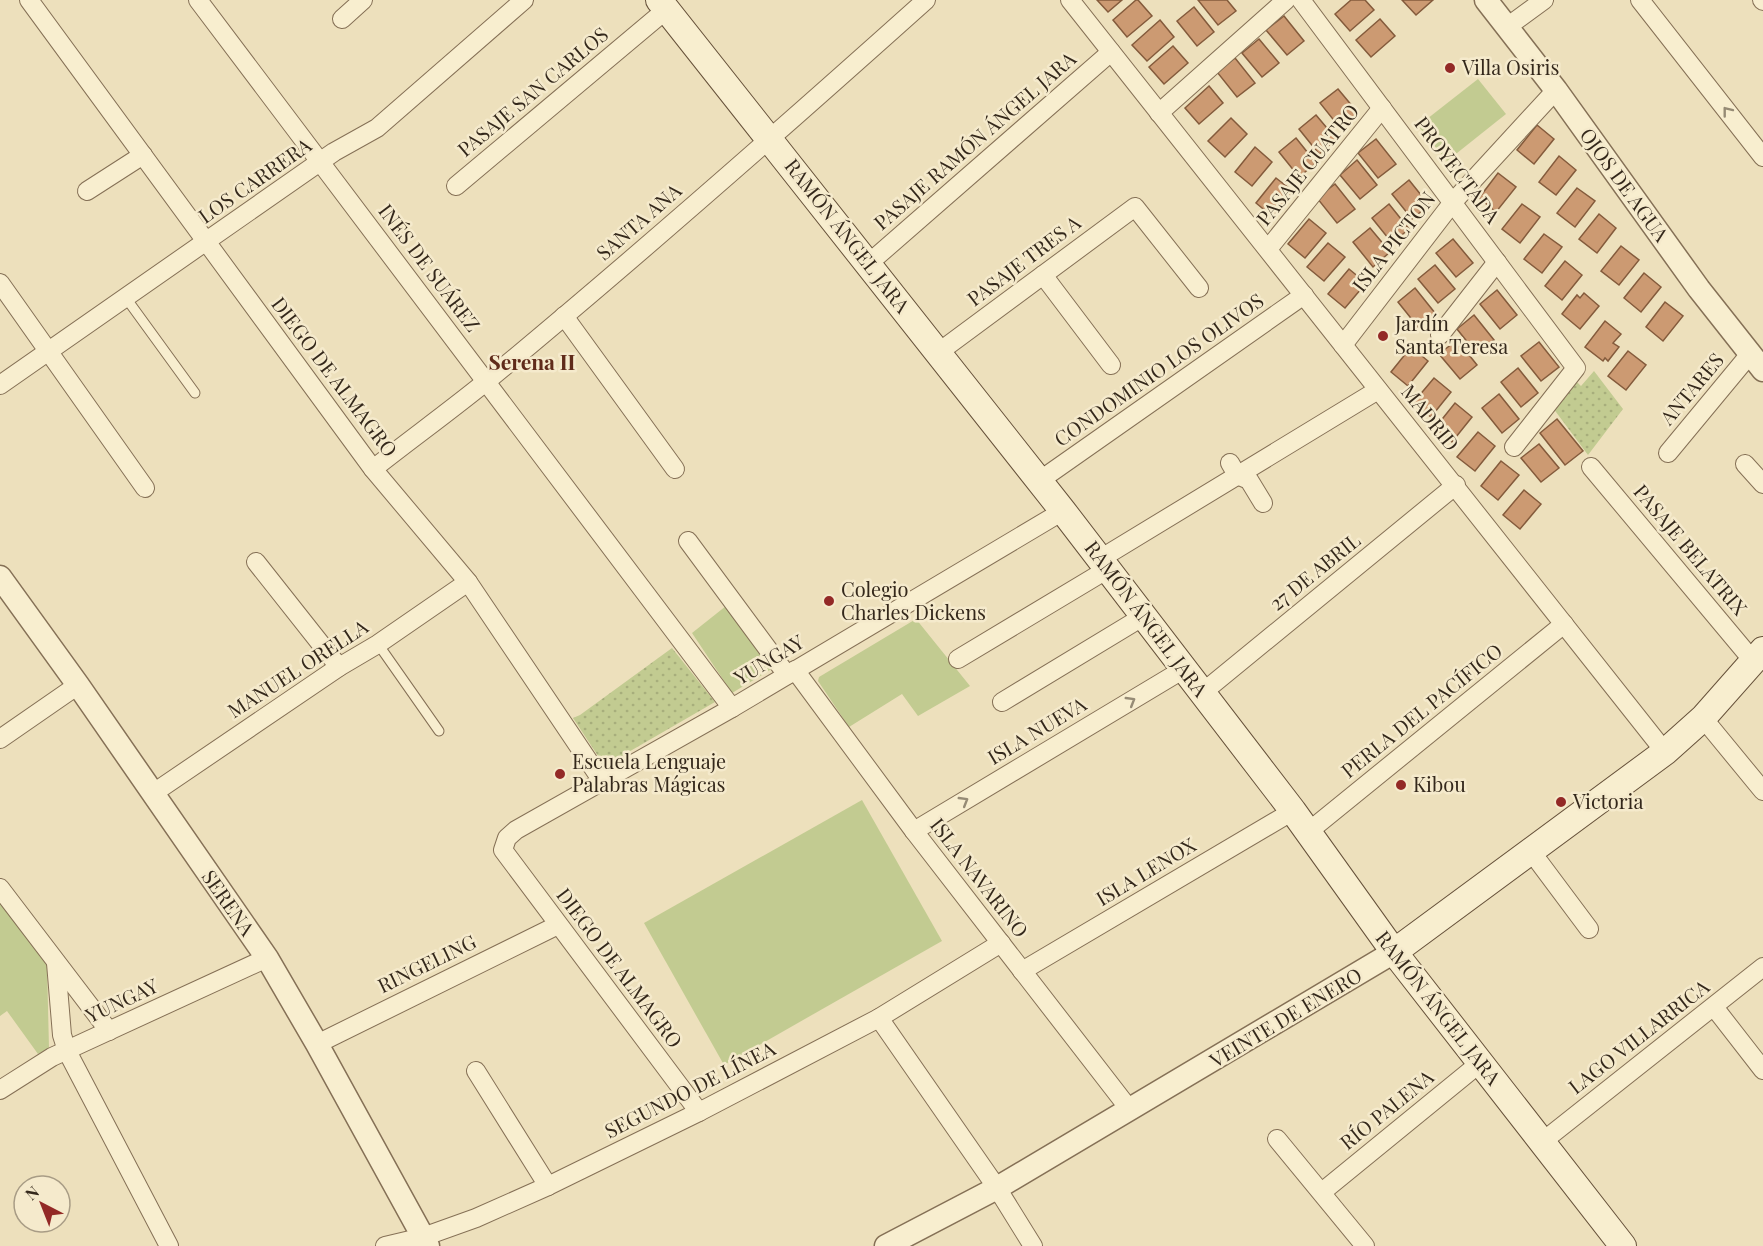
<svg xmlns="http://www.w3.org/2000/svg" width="1763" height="1246" viewBox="0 0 1763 1246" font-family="'Playfair Display',serif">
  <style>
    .grass { fill: #c2cb91 }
    .park { fill: url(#park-dots) }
    .building { fill: #cc9a72; stroke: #845b3c; stroke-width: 1.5 }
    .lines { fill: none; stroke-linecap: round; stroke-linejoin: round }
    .service-casing { stroke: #857056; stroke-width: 11 }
    .minor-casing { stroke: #857056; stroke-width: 20 }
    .tertiary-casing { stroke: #857056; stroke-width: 25 }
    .secondary-casing { stroke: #66513a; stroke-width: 28 }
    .service { stroke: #f8eecf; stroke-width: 9 }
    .minor { stroke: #f8eecf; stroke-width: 18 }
    .tertiary { stroke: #f8eecf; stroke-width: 22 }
    .secondary { stroke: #f8eecf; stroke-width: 26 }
    .oneway { stroke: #968b75 }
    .poi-dot { fill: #932926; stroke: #f5eacc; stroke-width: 2 }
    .labels { text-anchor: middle; stroke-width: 5; stroke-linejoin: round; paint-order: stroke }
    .poi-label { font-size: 20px; fill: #34281b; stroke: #f5eacc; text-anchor: start }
    .street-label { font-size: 20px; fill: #34281b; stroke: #f5eacc }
    .neighbourhood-label { font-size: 21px; font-weight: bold; fill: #602b1a; stroke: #f5eacc }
  </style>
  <defs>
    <pattern id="park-dots" width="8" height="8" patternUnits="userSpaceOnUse" patternTransform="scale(1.5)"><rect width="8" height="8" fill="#c2cb91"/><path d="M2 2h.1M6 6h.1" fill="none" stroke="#a7ae7c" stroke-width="1.8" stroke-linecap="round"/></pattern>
  </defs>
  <rect width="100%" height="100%" fill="#ede0bc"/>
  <g class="grass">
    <path d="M1478,79l28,35 -59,47 -29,-35z"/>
    <path d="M726,606l49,61 -43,26 -40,-60z"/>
    <path d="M916,619l54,67 -52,30 -16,-22 -53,33 -31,-46 1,-4z"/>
    <path d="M862,800l80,141 -218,124 -80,-142z"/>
    <path d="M0,901l47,64 2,83 -11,6 -31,-43 -7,5z"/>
  </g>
  <g class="park">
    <path d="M1594,371l29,38 -35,46 -35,-47 21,-29 7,7z"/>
    <path d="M672,648l43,54 -102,59 -11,1 -29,-44 7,-3z"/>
  </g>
  <g class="building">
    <path d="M1097,0h25l-14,12z"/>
    <path d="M1136,0h2l14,16 -25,21 -14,-17z"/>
    <path d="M1198,0h29l9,11 -18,14z"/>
    <path d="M1351,0h14l9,10 -24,21 -15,-17z"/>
    <path d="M1402,0h31l-17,15z"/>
    <path d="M1194,7l20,25 -17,14 -20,-25z"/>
    <path d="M1284,16l20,25 -17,14 -21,-25z"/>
    <path d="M1380,19l15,17 -24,21 -15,-17z"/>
    <path d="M1160,20l14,17 -27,24 -15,-16z"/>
    <path d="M1259,39l20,24 -17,14 -20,-24z"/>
    <path d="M1173,46l15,17 -24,21 -15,-17z"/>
    <path d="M1235,58l20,25 -18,14 -20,-25z"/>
    <path d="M1209,86l14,17 -24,21 -14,-16z"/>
    <path d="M1338,89l20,24 -18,15 -20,-25z"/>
    <path d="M1316,115l21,25 -18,14 -20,-25z"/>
    <path d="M1231,118l16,16 -22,23 -17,-16z"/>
    <path d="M1537,125l17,14 -20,25 -17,-14z"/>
    <path d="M1296,138l20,25 -17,14 -20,-25z"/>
    <path d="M1376,139l20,25 -18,14 -20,-25z"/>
    <path d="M1255,147l17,15 -20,24 -17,-14z"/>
    <path d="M1559,156l17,14 -20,25 -17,-13z"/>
    <path d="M1357,160l20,25 -17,14 -20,-24z"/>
    <path d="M1498,173l18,14 -20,25 -17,-14z"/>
    <path d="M1276,178l18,14 -21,25 -17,-14z"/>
    <path d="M1409,180l20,25 -17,14 -20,-25z"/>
    <path d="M1335,184l20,25 -18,14 -20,-25z"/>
    <path d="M1577,188l18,13 -20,26 -18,-14z"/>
    <path d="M1389,204l20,25 -17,14 -20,-25z"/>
    <path d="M1522,204l18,13 -20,26 -18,-14z"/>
    <path d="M1599,214l17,14 -19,25 -18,-14z"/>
    <path d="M1309,219l17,14 -21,25 -17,-14z"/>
    <path d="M1370,228l20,24 -17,15 -20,-25z"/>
    <path d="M1544,234l18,13 -20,26 -18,-14z"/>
    <path d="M1453,239l20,24 -17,14 -20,-24z"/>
    <path d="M1328,243l17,14 -21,24 -17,-14z"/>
    <path d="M1621,246l18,14 -20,25 -18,-14z"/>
    <path d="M1565,261l17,14 -20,25 -17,-14z"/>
    <path d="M1435,265l20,24 -17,14 -20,-24z"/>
    <path d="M1349,269l17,14 -21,25 -17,-14z"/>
    <path d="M1644,273l17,14 -20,25 -17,-14z"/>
    <path d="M1415,288l20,25 -17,14 -20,-25z"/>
    <path d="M1497,290l20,25 -17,14 -20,-25z"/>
    <path d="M1584,293l15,13 -19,23 -18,-15 15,-19 3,3z"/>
    <path d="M1665,302l18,14 -20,25 -17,-14z"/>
    <path d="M1474,315l20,25 -17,14 -20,-25z"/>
    <path d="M1605,321l16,13 -8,9 6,4 -11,14 -3,-3 -2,3 -18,-14z"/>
    <path d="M1457,340l20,25 -17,14 -21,-25z"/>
    <path d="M1539,342l20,25 -18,14 -20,-25z"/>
    <path d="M1411,347l17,14 -20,25 -17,-14z"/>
    <path d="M1628,351l18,14 -20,25 -18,-14z"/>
    <path d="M1518,368l20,25 -17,14 -20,-25z"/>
    <path d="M1434,378l17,14 -20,25 -18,-14z"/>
    <path d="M1499,394l20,25 -17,14 -20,-25z"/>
    <path d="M1455,403l17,14 -20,25 -17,-14z"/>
    <path d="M1557,419l26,32 -18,14 -25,-32z"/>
    <path d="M1478,432l17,14 -20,25 -18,-14z"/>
    <path d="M1539,444l20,24 -18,14 -20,-24z"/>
    <path d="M1501,461l18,14 -21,25 -17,-14z"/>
    <path d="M1524,490l17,14 -21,25 -17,-14z"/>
  </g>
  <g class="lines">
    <g class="service-casing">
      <g id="service">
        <path d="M126,298l69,95"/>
        <path d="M378,644l61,87"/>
      </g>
    </g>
    <g class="minor-casing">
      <g id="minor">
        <path d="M29,0l344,469 95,113 134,199"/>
        <path d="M198,0l534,708"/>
        <path d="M1070,0l595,752"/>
        <path d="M1301,0l275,368 -62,79"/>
        <path d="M1640,0l123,157"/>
        <path d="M1762,0l1,1"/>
        <path d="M342,19l21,-19"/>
        <path d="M1507,27l37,-27"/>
        <path d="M1159,113l127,-113"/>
        <path d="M456,186l211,-177"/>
        <path d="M87,191l56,-36"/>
        <path d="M1268,249l114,-141"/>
        <path d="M868,264l243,-212"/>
        <path d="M1043,275l68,90"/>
        <path d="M0,283l145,205"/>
        <path d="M564,316l111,153"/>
        <path d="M1440,335l57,-73"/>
        <path d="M1343,345l110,-143 103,-112"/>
        <path d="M939,352l196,-145 64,81"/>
        <path d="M0,385l334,-233 43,-24 147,-128"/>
        <path d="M1668,453l82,-99"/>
        <path d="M1230,463l7,12 12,5 14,23"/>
        <path d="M1745,464l18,20"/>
        <path d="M1591,467l163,195"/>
        <path d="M373,469c38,-30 77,-58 115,-89 149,-123 294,-251 438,-380"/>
        <path d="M1039,481l265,-186"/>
        <path d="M688,541l99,134"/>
        <path d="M1100,559l278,-169"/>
        <path d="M256,562l83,105"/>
        <path d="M958,659l150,-90"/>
        <path d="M795,670l119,161 216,279"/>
        <path d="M1202,693l254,-208"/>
        <path d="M1002,702l142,-86"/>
        <path d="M1703,718l60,73"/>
        <path d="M0,739l78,-54"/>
        <path d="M152,794l187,-127 39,-23 90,-62"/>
        <path d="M914,831l270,-162"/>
        <path d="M1308,832l256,-208"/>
        <path d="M1530,850l59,79"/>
        <path d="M0,888l109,143"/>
        <path d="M56,963l6,72 5,16 102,195"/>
        <path d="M1022,971l271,-160"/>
        <path d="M1714,1007l49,63"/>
        <path d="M879,1018l118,170 36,58"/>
        <path d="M317,1044l241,-119"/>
        <path d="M476,1071l72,115"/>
        <path d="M0,1090l52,-33 215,-99"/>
        <path d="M699,1112l-196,-262 4,-12 9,-8 216,-122 331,-197"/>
        <path d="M1277,1139l88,107"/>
        <path d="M1542,1142l221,-175"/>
        <path d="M1322,1192l158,-129"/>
        <path d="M385,1246l38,-9 53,-19 72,-32 151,-74 180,-94 122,-75"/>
      </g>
    </g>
    <g class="tertiary-casing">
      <g id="tertiary">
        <path d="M1486,0l70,90 143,199 64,81"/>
        <path d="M0,577l78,108 189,273 50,86 111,202"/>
        <path d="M886,1246l111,-58 397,-236"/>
      </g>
    </g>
    <g class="secondary-casing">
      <g id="secondary">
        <path d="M659,0l404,511 230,300 101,141 229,294"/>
        <path d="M1394,952l271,-200 38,-34 60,-68"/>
      </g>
    </g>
    <use href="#service" class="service"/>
    <use href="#minor" class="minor"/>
    <use href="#tertiary" class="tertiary"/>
    <use href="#secondary" class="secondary"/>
  </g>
  <defs><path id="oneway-chevron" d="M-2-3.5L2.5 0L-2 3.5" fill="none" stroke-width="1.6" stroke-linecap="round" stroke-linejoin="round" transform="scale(1.5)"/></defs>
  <g class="oneway">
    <use href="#oneway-chevron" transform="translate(1727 111) rotate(-128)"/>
    <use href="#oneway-chevron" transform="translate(1131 701) rotate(-31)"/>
    <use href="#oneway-chevron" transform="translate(964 801) rotate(-31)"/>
  </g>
  <g class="poi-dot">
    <circle cx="1450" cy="68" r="6"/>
    <circle cx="1383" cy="336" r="6"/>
    <circle cx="829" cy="601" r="6"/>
    <circle cx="560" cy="774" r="6"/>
    <circle cx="1401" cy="785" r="6"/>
    <circle cx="1561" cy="802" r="6"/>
  </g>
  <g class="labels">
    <g class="poi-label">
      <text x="1462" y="75">Villa Osiris</text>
      <text x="1395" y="331">Jardín<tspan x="1395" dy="23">Santa Teresa</tspan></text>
      <text x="841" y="597">Colegio<tspan x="841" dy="23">Charles Dickens</tspan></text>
      <text x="572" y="769">Escuela Lenguaje<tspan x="572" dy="23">Palabras Mágicas</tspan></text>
      <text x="1413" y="792">Kibou</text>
      <text x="1573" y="809">Victoria</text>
    </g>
    <g class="street-label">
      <text transform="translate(533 92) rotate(-40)" y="7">PASAJE SAN CARLOS</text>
      <text transform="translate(975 141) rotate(-41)" y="7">PASAJE RAMÓN ÁNGEL JARA</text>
      <text transform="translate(1308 165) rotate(-51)" y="7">PASAJE CUATRO</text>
      <text transform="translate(1457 170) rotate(53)" y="7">PROYECTADA</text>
      <text transform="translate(255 181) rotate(-35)" y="7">LOS CARRERA</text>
      <text transform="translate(1624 185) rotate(54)" y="7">OJOS DE AGUA</text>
      <text transform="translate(639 222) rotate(-41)" y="7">SANTA ANA</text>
      <text transform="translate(847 236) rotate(52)" y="7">RAMÓN ÁNGEL JARA</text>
      <text transform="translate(1394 242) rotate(-52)" y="7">ISLA PICTON</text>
      <text transform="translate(1024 261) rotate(-37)" y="7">PASAJE TRES A</text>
      <text transform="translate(429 268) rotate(53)" y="7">INÉS DE SUÁREZ</text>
      <text transform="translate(1159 370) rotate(-35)" y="7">CONDOMINIO LOS OLIVOS</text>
      <text transform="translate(334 377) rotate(53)" y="7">DIEGO DE ALMAGRO</text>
      <text transform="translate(1692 389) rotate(-50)" y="7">ANTARES</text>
      <text transform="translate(1430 418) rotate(51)" y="7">MADRID</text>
      <text transform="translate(1690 550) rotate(50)" y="7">PASAJE BELATRIX</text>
      <text transform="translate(1315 572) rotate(-39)" y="7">27 DE ABRIL</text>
      <text transform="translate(1146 619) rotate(53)" y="7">RAMÓN ÁNGEL JARA</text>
      <text transform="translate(769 660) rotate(-31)" y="7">YUNGAY</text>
      <text transform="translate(298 669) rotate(-33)" y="7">MANUEL ORELLA</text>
      <text transform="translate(1422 711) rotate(-39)" y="7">PERLA DEL PACÍFICO</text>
      <text transform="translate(1037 731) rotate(-31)" y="7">ISLA NUEVA</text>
      <text transform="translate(1146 872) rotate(-31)" y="7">ISLA LENOX</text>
      <text transform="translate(979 878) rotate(52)" y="7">ISLA NAVARINO</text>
      <text transform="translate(228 903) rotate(55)" y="7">SERENA</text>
      <text transform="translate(427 964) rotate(-26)" y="7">RINGELING</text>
      <text transform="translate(619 968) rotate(53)" y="7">DIEGO DE ALMAGRO</text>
      <text transform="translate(122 1001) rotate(-25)" y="7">YUNGAY</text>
      <text transform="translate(1438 1008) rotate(52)" y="7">RAMÓN ÁNGEL JARA</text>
      <text transform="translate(1286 1018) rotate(-31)" y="7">VEINTE DE ENERO</text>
      <text transform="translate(1639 1037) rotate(-38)" y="7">LAGO VILLARRICA</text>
      <text transform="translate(690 1090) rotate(-27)" y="7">SEGUNDO DE LÍNEA</text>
      <text transform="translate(1387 1110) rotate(-39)" y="7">RÍO PALENA</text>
    </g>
    <g class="neighbourhood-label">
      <text x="532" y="370">Serena II</text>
    </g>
  </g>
  <g transform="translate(42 1204) rotate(318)"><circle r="28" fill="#f5eacc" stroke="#a89c85" stroke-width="1.5"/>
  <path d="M0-4.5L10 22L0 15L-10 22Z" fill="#932926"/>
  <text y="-9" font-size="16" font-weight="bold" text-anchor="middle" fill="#34281b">N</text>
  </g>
</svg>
